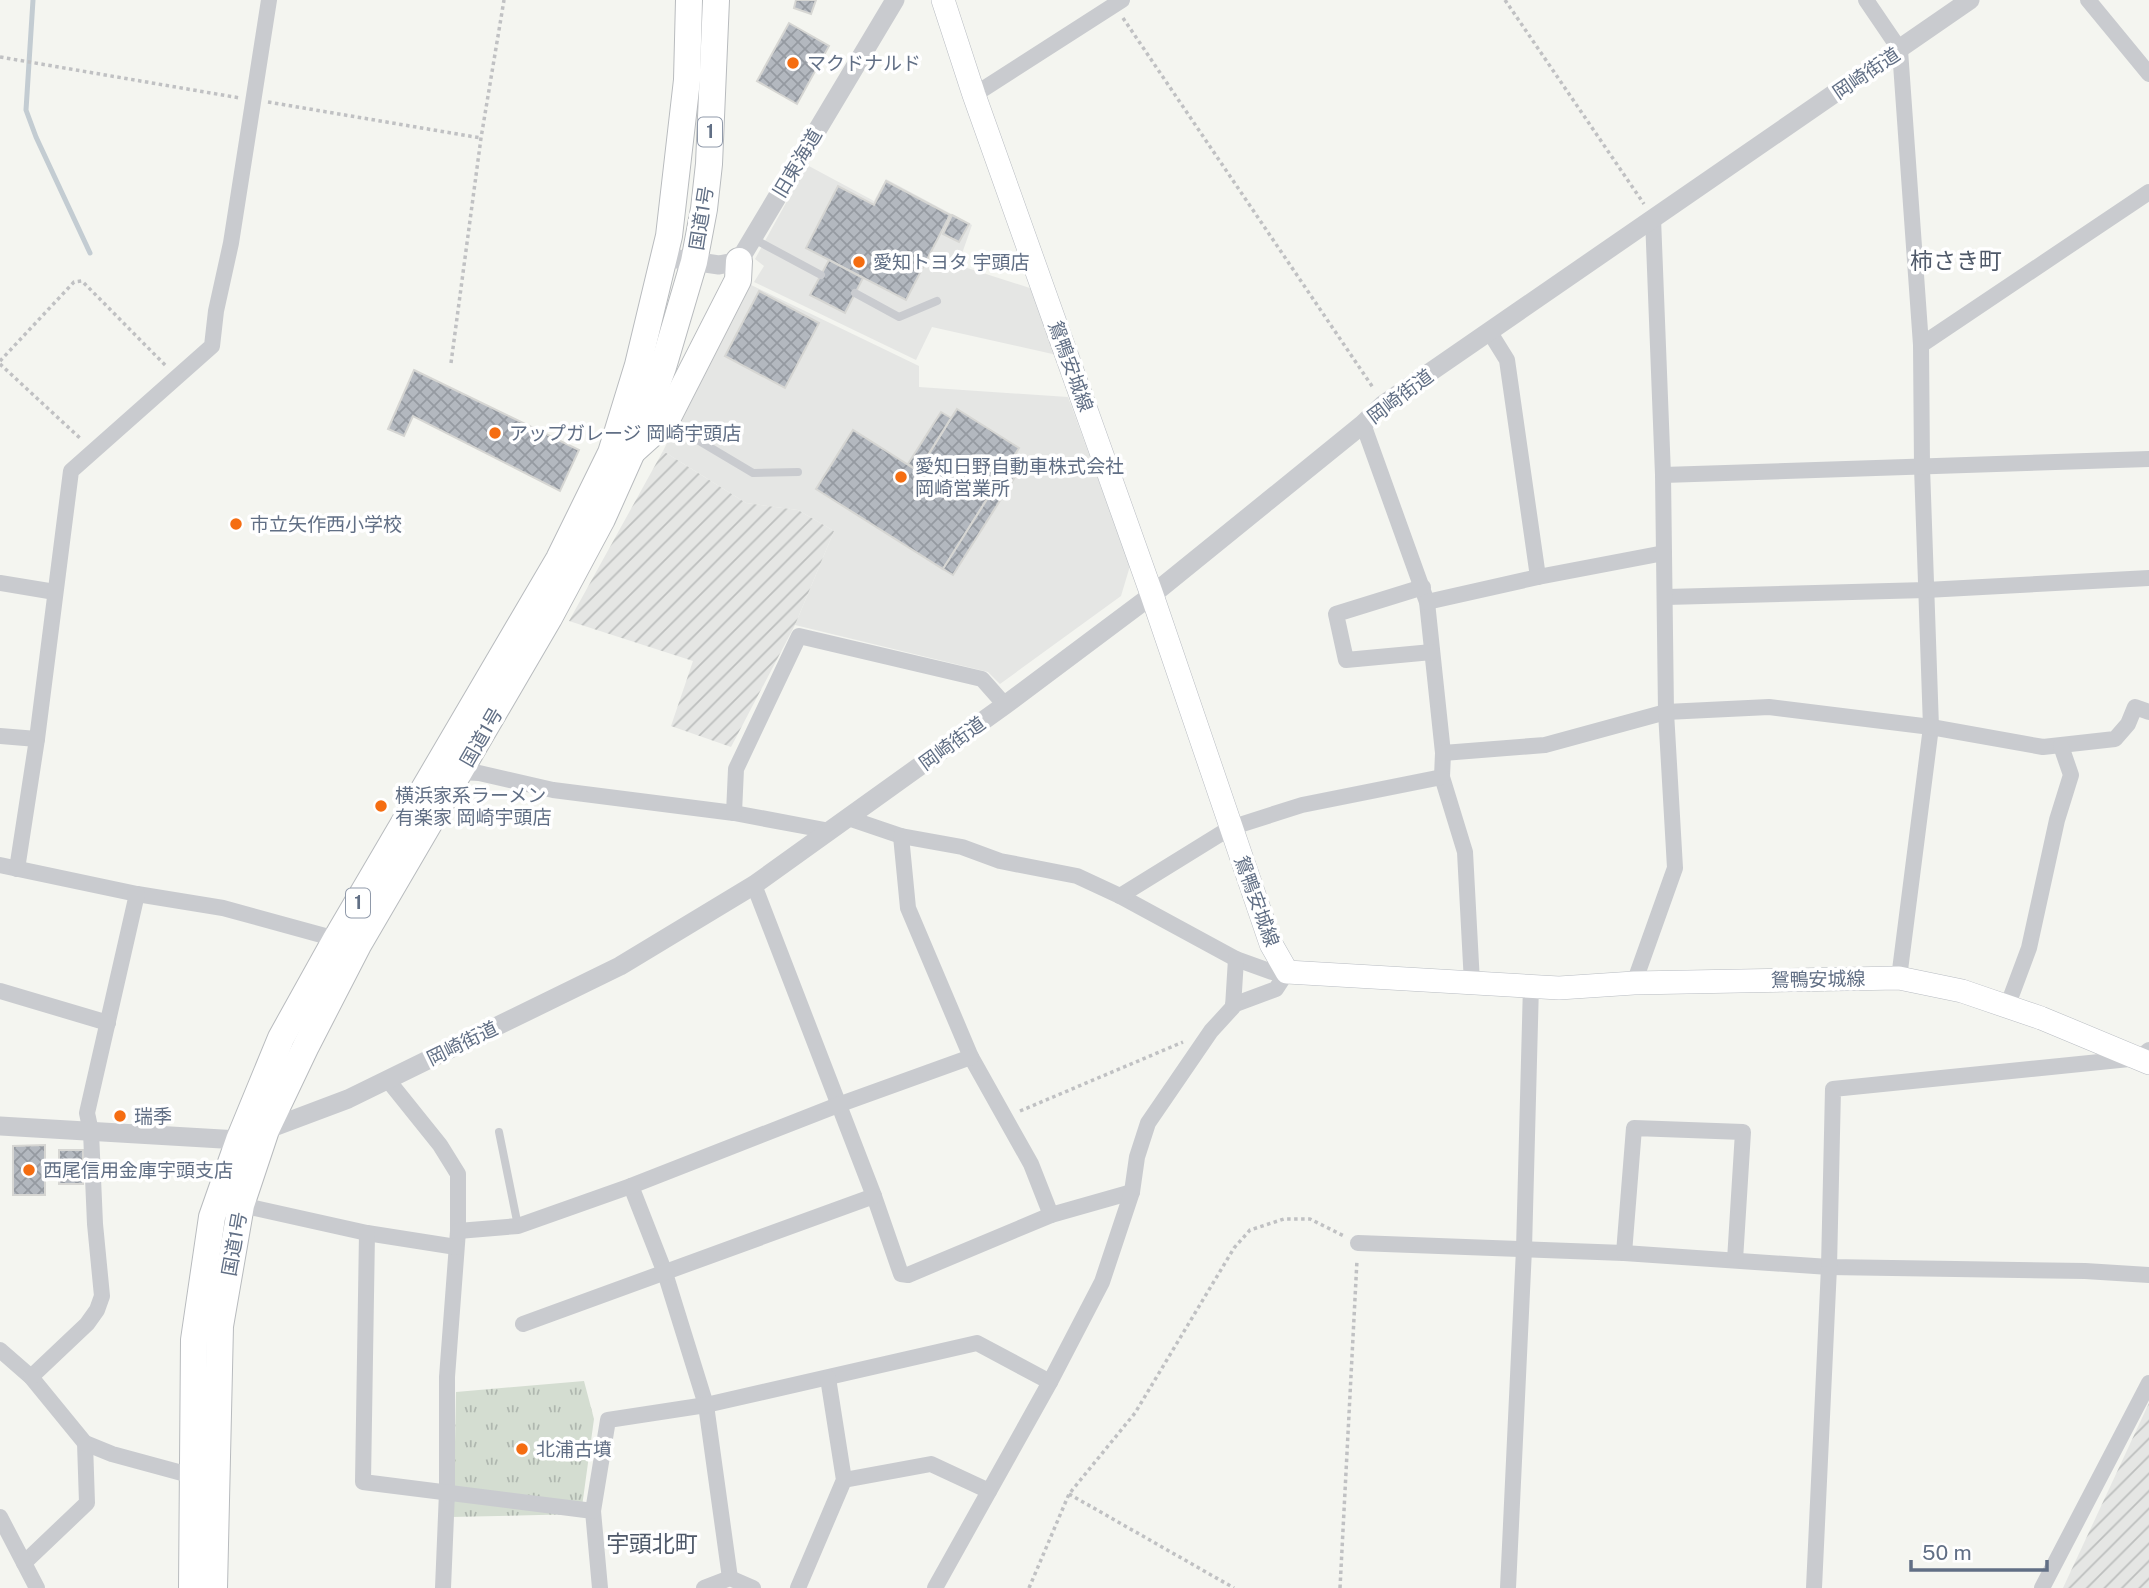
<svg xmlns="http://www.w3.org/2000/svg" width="2149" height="1588" viewBox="0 0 2149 1588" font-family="'Public Sans','Noto Sans JP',sans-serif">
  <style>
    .built { fill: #e5e6e4 }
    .industrial { fill: url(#industrial-furrows) }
    .park { fill: url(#park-tufts) }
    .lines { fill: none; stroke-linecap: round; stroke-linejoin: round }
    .stream { stroke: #c3ccd2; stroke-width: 5 }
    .building { fill: url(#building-cross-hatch); stroke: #d6d6d3; stroke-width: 2 }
    .secondary-casing { stroke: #b8bcc2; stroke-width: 24 }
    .trunk-casing { stroke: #b8bbbe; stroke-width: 28 }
    .path { stroke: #c0c1c3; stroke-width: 3.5; stroke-dasharray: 3.5 3.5; stroke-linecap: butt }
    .service { stroke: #c9cbcf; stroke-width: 8 }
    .minor { stroke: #c9cbcf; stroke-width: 16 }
    .tertiary { stroke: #c9cbcf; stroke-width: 19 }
    .secondary { stroke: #fff; stroke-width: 23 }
    .trunk { stroke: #fff; stroke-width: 26 }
    .poi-dot { fill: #f56d11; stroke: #fff; stroke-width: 2.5 }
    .labels { text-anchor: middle; stroke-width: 7; stroke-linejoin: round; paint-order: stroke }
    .shield { fill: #fff; stroke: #909aaa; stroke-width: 2 }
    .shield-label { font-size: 18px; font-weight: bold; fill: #616f85 }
    .poi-label { font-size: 19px; fill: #616f85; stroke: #fff; text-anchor: start }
    .street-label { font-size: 19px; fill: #616f85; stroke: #fff }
    .quarter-label { font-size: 23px; fill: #4f5969; stroke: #fff }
  </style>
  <defs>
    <pattern id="industrial-furrows" width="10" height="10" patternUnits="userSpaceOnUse" patternTransform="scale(1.75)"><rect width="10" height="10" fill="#e5e6e4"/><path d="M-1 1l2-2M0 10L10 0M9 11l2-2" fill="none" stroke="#bdbfbe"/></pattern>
    <pattern id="park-tufts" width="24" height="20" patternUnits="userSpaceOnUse" patternTransform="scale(1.75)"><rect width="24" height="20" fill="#d4ddd1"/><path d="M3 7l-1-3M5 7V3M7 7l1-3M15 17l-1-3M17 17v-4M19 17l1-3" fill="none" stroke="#afb7af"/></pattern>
    <pattern id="building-cross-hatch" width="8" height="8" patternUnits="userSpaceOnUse" patternTransform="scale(1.75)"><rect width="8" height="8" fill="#b3b8bf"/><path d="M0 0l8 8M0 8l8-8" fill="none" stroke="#959aa1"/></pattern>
  </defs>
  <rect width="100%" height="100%" fill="#f4f5f0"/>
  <g class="built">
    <path d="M807,165l67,36 12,-22 86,46 -14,40 78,25 21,65 -125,-28 -16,33 -162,-78 10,-16 -9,-7z"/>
    <path d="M747,283l172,83v21l149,10 62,169 -9,30 -121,88 -12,-12 -193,-47 39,-94 -36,-21 -52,-7 -83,-52z"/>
  </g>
  <g class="industrial">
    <path d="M663,451l83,52 52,7 36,21 -39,94 -64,122 -60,-21 22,-65 -124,-40z"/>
    <path d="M2149,1403v185h-86z"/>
  </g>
  <path class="park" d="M584,1381l10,38 -13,95 -130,3 3,-25 2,-100z"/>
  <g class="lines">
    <path class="stream" d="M33,0l-7,110 10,27 54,116"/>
  </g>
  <g class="building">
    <path d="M796,0h20l-5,14 -17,-6z"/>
    <path d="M789,23l40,23 -32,58 -40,-23z"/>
    <path d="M886,181l64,34 -44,85 -100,-52 32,-62 36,19z"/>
    <path d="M952,215l17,9 -10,18 -16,-8z"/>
    <path d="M829,260l34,18 -18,35 -35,-18z"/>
    <path d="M759,291l60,32 -34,65 -60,-32z"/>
    <path d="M414,370l165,80 -19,41 -147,-75 -9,20 -16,-7z"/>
    <path d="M957,409l62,39 -76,121 -127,-80 37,-59 65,41z"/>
    <path d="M941,412l10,6 -33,53 -10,-7z"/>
    <path d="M1015,455l10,6 -72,114 -10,-6z"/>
    <path d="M45,1145v50h-32v-49z"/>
    <rect x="59" y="1150" width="24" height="34"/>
  </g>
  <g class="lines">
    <g class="secondary-casing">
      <path id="secondary" d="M943,0l31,95 178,500 119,349 16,28 272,16 75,-5 265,-5 63,13 79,27 108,45"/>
    </g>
    <g class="trunk-casing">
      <g id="trunk">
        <path d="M635,449l31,-28 72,-141 1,-19"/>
        <path d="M192,1588l2,-248 18,-123 27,-77 42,-102 55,-99 223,-380 52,-106 27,-88 31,-129 18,-156 2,-80"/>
        <path d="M214,1588l6,-262 21,-121 25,-75 40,-84 52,-101 191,-327 53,-99 30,-67 31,-85 31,-105 10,-53 5,-45 7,-164"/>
      </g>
    </g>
    <g class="path">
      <path d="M1505,0l139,204"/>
      <path d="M1123,18l251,371"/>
      <path d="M0,57l240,41"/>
      <path d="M268,102l213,36"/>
      <path d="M0,361l74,-79 8,-1 84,85"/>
      <path d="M451,363l30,-225 23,-138"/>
      <path d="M0,364l82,76"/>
      <path d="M1020,1111l163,-69"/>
      <path d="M1069,1494l165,94"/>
      <path d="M1029,1588l40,-94 66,-81 99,-165 16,-18 34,-11h26l34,17"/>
      <path d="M1340,1588l17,-328"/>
    </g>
    <g class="service">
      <path d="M752,238l69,37"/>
      <path d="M855,293l44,24 38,-16"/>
      <path d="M669,423l84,50 45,-1"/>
      <path d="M499,1132l19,94"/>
    </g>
    <g class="minor">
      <path d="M1866,0l34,50 21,295 1,122 9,260 -32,251"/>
      <path d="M2088,0l61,74"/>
      <path d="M974,95l148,-95"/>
      <path d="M1489,331l18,29 31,217"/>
      <path d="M1921,345l228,-153"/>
      <path d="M1363,424l64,178 16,151 -1,24 23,75 7,131"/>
      <path d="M1663,475l486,-16"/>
      <path d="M0,583l55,9"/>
      <path d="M1423,587l-87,27 10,46 86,-8"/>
      <path d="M1666,597l260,-7 223,-12"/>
      <path d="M1427,602l111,-25 126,-24"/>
      <path d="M0,736l37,3"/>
      <path d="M1443,753l102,-8 121,-33 103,-5 162,20 112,20 72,-8 13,-15 7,-17 14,5"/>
      <path d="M461,772l18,1 74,17 181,23 96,18"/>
      <path d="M734,813l2,-44 63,-133 183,43 23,26"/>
      <path d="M848,818l53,18 61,11 38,14 77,15 43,20 116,63 36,13h15"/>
      <path d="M901,836l7,72 63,149 60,107 20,51"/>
      <path d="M0,865l137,29 86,14 113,31"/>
      <path d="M17,869l20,-130 34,-268 141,-125 4,-35 15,-68 38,-243"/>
      <path d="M754,885l120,311 27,78 7,1 143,-60 81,-23"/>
      <path d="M1120,896l110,-68 72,-23 140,-28"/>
      <path d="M1634,983l41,-115 -9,-156 -3,-237 -10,-257"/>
      <path d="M0,991l108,32"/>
      <path d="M1233,1005l43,-16 11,-17"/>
      <path d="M2007,1007l22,-59 28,-128 14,-45 -10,-29"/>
      <path d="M387,1079l53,66 18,29v57l-11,146v115l-4,96"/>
      <path d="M631,1186l34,87 41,132 24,173"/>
      <path d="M241,1205l126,28 89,14"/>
      <path d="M458,1231l60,-5 113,-40 207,-81 133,-48"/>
      <path d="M367,1233l-4,249 230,29 7,77"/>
      <path d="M1358,1243l266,10 205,14 256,4 64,4"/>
      <path d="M1624,1253l10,-125 109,4 -8,128"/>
      <path d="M523,1324l351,-128"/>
      <path d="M0,1350l31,27 54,66 2,60 -63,60"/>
      <path d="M31,1377l56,-53 10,-14 5,-14 -7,-72 -4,-92 -4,-19 50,-219"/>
      <path d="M85,1443l27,11 81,22"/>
      <path d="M844,1480l87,-16 58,27"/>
      <path d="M593,1511l15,-91 98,-15 271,-62 73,39"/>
      <path d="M0,1517l37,71"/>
      <path d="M704,1588l26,-10 23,10"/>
      <path d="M798,1588l46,-108 -16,-102"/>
      <path d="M935,1588l115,-206 52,-100 30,-90 5,-35 11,-34 63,-92 22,-24 3,-48"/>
      <path d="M1508,1588l16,-339 7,-264"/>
      <path d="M1814,1588l15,-321 4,-178 306,-31 10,-8"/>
      <path d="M2042,1588l107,-205"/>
    </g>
    <g class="tertiary">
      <path d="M664,257l55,8 20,-4 156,-261"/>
      <path d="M0,1126l239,14 109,-41 272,-133 134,-81 251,-180 147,-110 211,-171 21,-20 586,-404"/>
    </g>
    <use href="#secondary" class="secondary"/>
    <use href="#trunk" class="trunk"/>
  </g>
  <g class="poi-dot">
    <circle cx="793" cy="63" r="7"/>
    <circle cx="859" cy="262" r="7"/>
    <circle cx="495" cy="433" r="7"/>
    <circle cx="901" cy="477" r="7"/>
    <circle cx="236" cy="524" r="7"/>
    <circle cx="381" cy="806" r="7"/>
    <circle cx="120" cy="1116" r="7"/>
    <circle cx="29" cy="1170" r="7"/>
    <circle cx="522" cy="1449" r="7"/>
  </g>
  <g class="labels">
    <g class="shield">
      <rect x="698" y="117.5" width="24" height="29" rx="5"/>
      <rect x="346" y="888.5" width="24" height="29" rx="5"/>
    </g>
    <g class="shield-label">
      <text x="710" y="138">1</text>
      <text x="358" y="909">1</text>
    </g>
    <g class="poi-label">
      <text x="807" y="70">マクドナルド</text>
      <text x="873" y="269">愛知トヨタ 宇頭店</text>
      <text x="509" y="440">アップガレージ 岡崎宇頭店</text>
      <text x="915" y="473">愛知日野自動車株式会社<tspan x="915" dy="22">岡崎営業所</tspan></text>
      <text x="250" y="531">市立矢作西小学校</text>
      <text x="395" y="802">横浜家系ラーメン<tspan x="395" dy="22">有楽家 岡崎宇頭店</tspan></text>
      <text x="134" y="1123">瑞季</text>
      <text x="43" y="1177">西尾信用金庫宇頭支店</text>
      <text x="536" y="1456">北浦古墳</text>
    </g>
    <g class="street-label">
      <text transform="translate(1866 73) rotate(-34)" y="7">岡崎街道</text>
      <text transform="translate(797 163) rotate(-59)" y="7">旧東海道</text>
      <text transform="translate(701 218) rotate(-81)" y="7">国道1号</text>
      <text transform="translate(1071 366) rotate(70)" y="7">鴛鴨安城線</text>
      <text transform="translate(1400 396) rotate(-37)" y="7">岡崎街道</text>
      <text transform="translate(481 737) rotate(-60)" y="7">国道1号</text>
      <text transform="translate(952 743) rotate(-36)" y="7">岡崎街道</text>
      <text transform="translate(1257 901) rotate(70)" y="7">鴛鴨安城線</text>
      <text transform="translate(1818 979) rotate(-1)" y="7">鴛鴨安城線</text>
      <text transform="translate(462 1043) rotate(-26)" y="7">岡崎街道</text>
      <text transform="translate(234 1244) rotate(-80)" y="7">国道1号</text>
    </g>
    <g class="quarter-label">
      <text x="1956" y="269">柿さき町</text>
      <text x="652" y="1552">宇頭北町</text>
    </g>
  </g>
  <path d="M1911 1560v10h136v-10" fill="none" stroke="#616f85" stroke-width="3.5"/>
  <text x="1922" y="1560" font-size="21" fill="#616f85" stroke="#ffffff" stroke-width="5" paint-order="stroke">50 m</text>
</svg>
